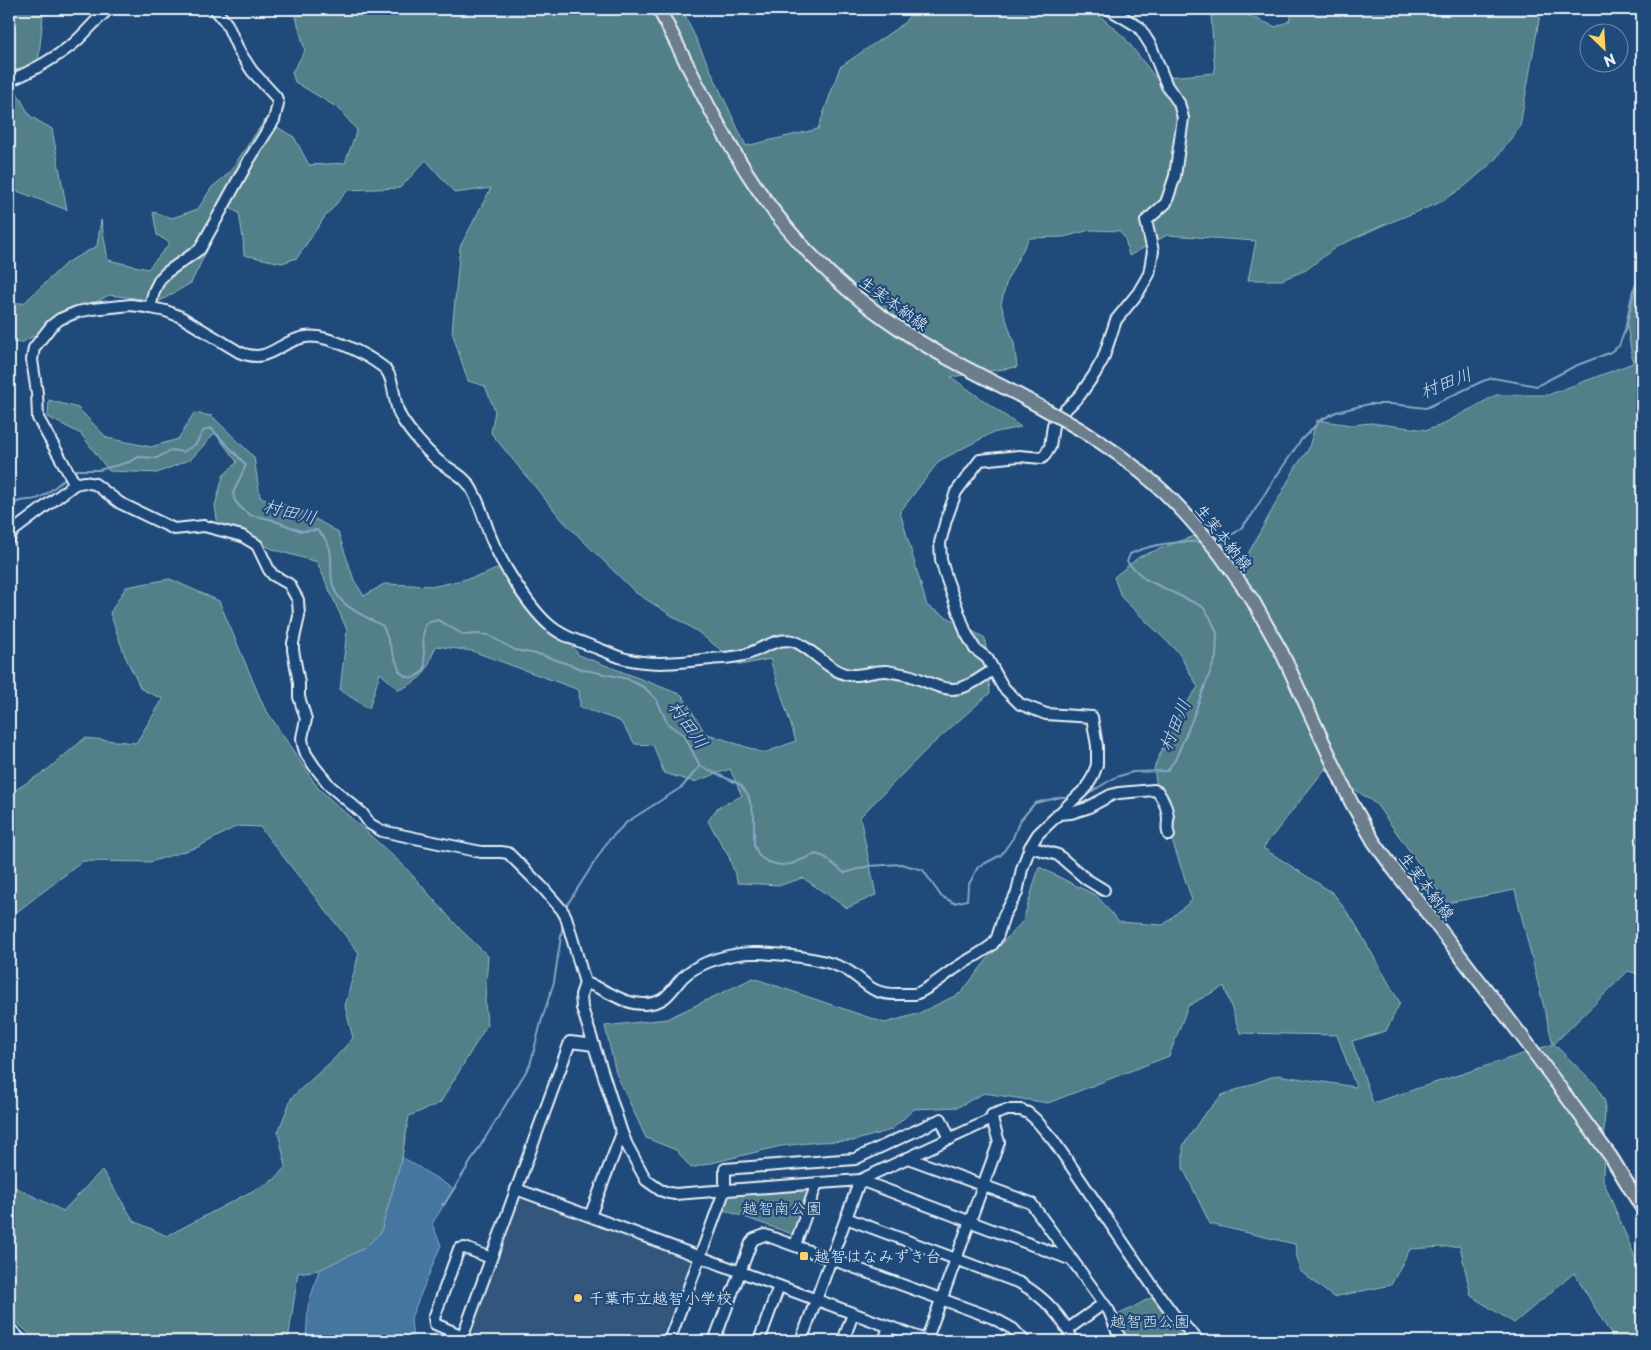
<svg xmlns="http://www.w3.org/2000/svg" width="1651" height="1350" viewBox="0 0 1651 1350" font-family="'Playpen Sans','Klee One',sans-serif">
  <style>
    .built { fill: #32567c }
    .green { fill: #527f88; stroke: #9db8c0; fill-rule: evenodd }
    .water { fill: #4476a0; stroke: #86a7c3 }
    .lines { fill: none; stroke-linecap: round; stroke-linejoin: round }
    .stream { stroke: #86a7c3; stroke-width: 2 }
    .minor-casing { stroke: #e8f1f8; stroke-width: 14 }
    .major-casing { stroke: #e8f1f8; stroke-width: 16 }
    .minor { stroke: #1f4a7a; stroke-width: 10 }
    .major { stroke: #6c7d8b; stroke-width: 12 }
    .major-bridge-casing { stroke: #e8f1f8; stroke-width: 16; stroke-linecap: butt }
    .major-bridge { stroke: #6c7d8b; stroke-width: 12 }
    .poi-dot { fill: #ffd166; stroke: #1f4a7a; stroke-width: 2 }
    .labels { text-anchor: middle; stroke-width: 4.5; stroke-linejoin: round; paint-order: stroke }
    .street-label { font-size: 16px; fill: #e8f1f8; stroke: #1f4a7a }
    .park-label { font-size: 16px; fill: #d2e0e7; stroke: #1f4a7a }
    .poi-label { font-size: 16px; fill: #e8f1f8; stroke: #1f4a7a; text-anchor: start }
    .water-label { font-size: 18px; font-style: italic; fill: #cfdfeb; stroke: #1f4a7a }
  </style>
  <rect width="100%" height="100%" fill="#1f4a7a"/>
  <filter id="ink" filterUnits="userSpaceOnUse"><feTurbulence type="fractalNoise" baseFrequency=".02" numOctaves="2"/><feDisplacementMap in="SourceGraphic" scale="10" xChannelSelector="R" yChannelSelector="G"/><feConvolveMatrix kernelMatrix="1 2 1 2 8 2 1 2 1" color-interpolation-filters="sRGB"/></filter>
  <g filter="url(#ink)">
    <path class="built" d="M518,1195l175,63 -33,83h-185l-10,-3z"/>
    <g class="green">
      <path d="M9,9h41l-7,7 -5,48 -24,23 16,29 22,13 15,81 -58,-22z"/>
      <path d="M294,9h388l64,137 72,-17 22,-62 63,-43 12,-15h177l32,28 32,41 59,-5 -4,-57 10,-7h12l43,18 13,-6 4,-11 2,-1h246l-21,117 -26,35 -29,25 -24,16 -60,24 -45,21 -30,23 -24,10h-34l8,-39 -89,-6 -38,21 -4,-18 -6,-7 -29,-1 -26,7 -35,1 -22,42 -6,24 13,39 3,24 -66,10 70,50 -29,6 -53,28 -39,51 27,94 58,32 5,55 -62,55 -68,69 16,78 -29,13 -44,-30 -22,7 -43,-2 -9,-26 -21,-36 10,-14 24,-11 -12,-27 -36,13 -30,-9 -11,-28 -18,-1 -15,-23 -40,-14 -1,-17 -107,-39 -36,-5c-11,26 -9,31 -37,44l-19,-17 -11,36 -29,-19 7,-60 -30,-68 -42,-12 -57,-25 -3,-19 8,-30 14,-14 -22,-29 -24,26 -34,14 -48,-2 -28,-37 -33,-17 1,-17 29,8 29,30 44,9 27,-8 16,-26 18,3 42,41 6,40 40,13 38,22 16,48 10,16 20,-12 52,2 47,-11 22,-10 74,90 103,40 23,38 59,20 32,-12 -26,-82 -30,6 -42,-33 -62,-39 -73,-72 -72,-88 4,-22 -10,-25 -17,-5 -16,-49 8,-85 31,-59 -36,5 -29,-33 -26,28 -52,2 -24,28 -27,40 -15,5 -38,-8 -1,-17 -4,-25 -11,-6 -37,76 -31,18 -51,-6 -88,48 -12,-1v-39h15l42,-40 31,-17 4,-26 7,40 40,9 22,-26 -13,-8 -4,-23 19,6 26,-9 14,-22 16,-13 37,-54 29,17 15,28 36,-2 12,-33 -19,-22 -43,-26 -3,-10 13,-21z"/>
      <path d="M1642,259v716l-14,-4 -74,73 42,41 9,17 -2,78 39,94v67h-27l-41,-68 -60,50 -43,-27 -11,-50 -50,3 -19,36 -58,12 -34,-27 -4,-26 -85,-20 -27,-56v-22l19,-29 20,-22 55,-20 79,12 -19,-52 -97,-2 -16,-47 -36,20 -19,50 -121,47 -64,-10 -26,14 -44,2 -23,21 -38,11 -35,1 -37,4 -90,22 -15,-18 -30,-12 -30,-65 -11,-47 62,-7 86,-41 132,45 32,-9 44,-21 28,-36 34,-36 16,-54 58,29 22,26 44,3 29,-25 -33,-98 -5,-34 20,-47 24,-34 -20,-35 -57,-55 -7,-20 25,-20 38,-15 39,-13 28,32 53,-96 11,-15 9,-30 34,5 20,-2 56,7 12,-4 57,-31h52l85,-32 -6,-38zM1325,769l51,35 71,99 68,-13 38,154 -180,59 -21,-62 34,-10 14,-28 -47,-83 -20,-27 -70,-45z"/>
      <path d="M170,579l49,22 45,106 54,81 86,78 55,62 29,28 -3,44 2,25 -47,78 -31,13 -7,41 -21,75 -16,16 -46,22 -21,3 -10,68h-251l-28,-26v-131l54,27 39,-41 32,51 33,15 108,-57 11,-13 -8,-34 14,-35 41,-37 20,-22 -8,-32 14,-53 -99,-126 -23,-1 -39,21 -48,15 -67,-1 -74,57v-124l38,-24 38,-32 51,5 27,-44 -22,-10 -16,-33 -15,-43 16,-26z"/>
      <path d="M810,1185l1,5 -16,45 -74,-26 6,-15z"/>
      <path d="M1156,1295l39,46h-70l-9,-25z"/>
    </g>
    <path class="water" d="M402,1157l52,32 -22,35 9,21 -30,73 2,23h-107l2,-35 11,-36 46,-22 16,-16z"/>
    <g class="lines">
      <g class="stream">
        <path d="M72,473l4,-3h23l30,-8 10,-5 18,1 14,-8 12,2 13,-8 7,-13 8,-3 35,37 -13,28 2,8 7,8 8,6 20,4 31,12 16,-1c27,23 3,45 24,70 11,12 28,18 42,26l17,46 5,4 8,2 7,-4 5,-6 -2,-32 2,-11 5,-3 8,-2 26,15 13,-1 11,1 27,15 27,5 43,15 43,9 17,9 11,11 12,25 16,11 16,31 41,19 7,10 6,21v29l5,11 9,6 12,3 11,-1 25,-10 9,3 19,16 25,-7 32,-2 22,6 18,26 13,7 13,-3 1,-14 10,-19 23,-12 12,-17 6,-16 16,-19 26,-6h9"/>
        <path d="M9,508c10,-12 23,-5 32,-11 9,-5 17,-13 25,-19"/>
        <path d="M1213,540l22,-7 6,-5 11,-13 17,-28 32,-47 20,-20 15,-8 33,-8h22l35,4 57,-27 10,-3 44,8 38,-20 34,-13 10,-7 6,-16 8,-40 9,-16"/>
        <path d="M1084,796l32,-19 17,-5 34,-1 8,-11 15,-35 26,-68 1,-24 -7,-16 -7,-10 -58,-28 -18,-17 3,-8c24,-11 48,-13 74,-12"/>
        <path d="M565,908l43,-67 19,-19 55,-35 18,-21"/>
        <path d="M442,1204l2,1 86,-140 12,-46 12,-37 9,-59"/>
      </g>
      <g class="minor-casing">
        <g id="minor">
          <path d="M9,81c21,-9 45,-22 64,-37 13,-11 23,-25 36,-35"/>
          <path d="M150,308l4,-17 6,-12 7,-7 33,-23 49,-89 25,-40 4,-16 -2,-7 -24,-26 -13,-20 -12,-27 -12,-15"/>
          <path d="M75,484l-37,-66 -1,-25 -5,-33 2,-12 17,-22 9,-7 17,-7 15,-3 39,-4 15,2 20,4 15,6 58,35c30,13 38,-10 66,-15 21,-4 61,17 78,30 13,10 9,38 19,52 8,13 23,30 34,40 11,10 25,14 33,26 11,16 15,35 22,53 10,25 37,68 57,86 14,13 34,18 51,25 9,3 18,8 27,10 27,7 57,3 85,0 11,-1 22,-1 33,-4 15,-4 32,-18 49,-14 15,4 34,28 52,33 13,4 28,-4 42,-3 9,2 19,3 27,6 14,5 31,15 46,11 11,-2 23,-12 33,-18"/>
          <path d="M9,539l4,-8 62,-47 9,-2 11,2 25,19 54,26 30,-3 38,10 15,9 12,25 4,5 16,9 9,16 1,16 -6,27v7l6,33v14l7,22 -4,19 1,7 3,9 8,12 16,20 32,27 8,11 12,7 99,21h20l7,1 34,34 20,23 4,7 19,66 -4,12 1,13 40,125 5,12 19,35 14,10 9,3 6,1 185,-14 132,-61 7,23 -73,199"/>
          <path d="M1058,814l13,-1 16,-5 24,-13 8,-2 35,-3 4,2c5,7 10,18 10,27 0,6 -2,10 1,16"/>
          <path d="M1030,847l28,8 28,24 18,11"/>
          <path d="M585,983c21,5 37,22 60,21 22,-1 25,-13 38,-27 17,-16 51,-25 75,-24 23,1 64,5 85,15 25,13 24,27 57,26 5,0 11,0 15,0 11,-3 29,-18 39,-25 12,-8 26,-15 38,-24l5,-7 7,-23 13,-22 5,-24 8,-22 8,-13 48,-46 6,-10 5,-13v-19l-5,-29 -46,-3 -26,-10 -17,-17 -16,-29 -12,-9 -9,-16 -20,-56 -5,-17 -1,-17 6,-23 10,-28 24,-32 39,-4 23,2 3,-3 5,-8 3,-22 6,-9 21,-21 14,-20 9,-16 13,-39 22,-27 11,-19 4,-23 -7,-30 20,-18 9,-27 8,-58 -4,-15 -12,-17 -16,-40 -12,-19 -30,-18"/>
          <path d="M992,1119v-4l15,-5h14l7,3 7,6 18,21 16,23 87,128 17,23 26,27"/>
          <path d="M908,1158l123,45 78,108 12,30"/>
          <path d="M516,1189l412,152"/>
          <path d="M590,1216l32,-83"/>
          <path d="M846,1218l174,65c24,14 42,32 53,58"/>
          <path d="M795,1245l22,-62"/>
          <path d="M9,1328l13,13"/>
          <path d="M1068,1329l35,-25"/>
          <path d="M463,1336l-28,-12 -1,-6 25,-69 6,-1 26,10"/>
          <path d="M461,1341l109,-299 24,3"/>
          <path d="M669,1341l56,-152v-20l130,-10 86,-40 9,20"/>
          <path d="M714,1341l37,-98 3,-4 11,-4 228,83 20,11 11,12"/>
          <path d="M759,1341l20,-55"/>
          <path d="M801,1341l59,-161 212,80"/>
          <path d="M843,1341l10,-27"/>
          <path d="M884,1341l5,-14"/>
        </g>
      </g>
      <g class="major-casing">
        <g id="major">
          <path d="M659,9c31,60 60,123 98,179 38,56 87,104 143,141 35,24 74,43 113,63"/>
          <path d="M1219,553l34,48 29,52 69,149 23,40 21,29 129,168 87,118 31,51"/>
        </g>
      </g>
      <use href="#minor" class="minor"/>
      <use href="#major" class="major"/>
      <g class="major-bridge-casing">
        <path id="major-bridge" d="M1013,392c47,25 95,51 135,86 27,22 49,49 71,75"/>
      </g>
      <use href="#major-bridge" class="major-bridge"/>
    </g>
  </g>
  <g class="poi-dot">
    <rect x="799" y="1251" width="10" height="10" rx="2.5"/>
    <circle cx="578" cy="1298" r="5"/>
  </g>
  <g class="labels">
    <g class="street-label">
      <text transform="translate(894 303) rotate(36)" y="6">生実本納線</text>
      <text transform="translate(1224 537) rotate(51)" y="6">生実本納線</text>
      <text transform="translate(1427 886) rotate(53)" y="6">生実本納線</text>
    </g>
    <g class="park-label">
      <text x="782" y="1214">越智南公園</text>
      <text x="1150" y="1327">越智西公園</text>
    </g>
    <g class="poi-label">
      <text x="814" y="1262">越智はなみずき台</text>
      <text x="588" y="1304">千葉市立越智小学校</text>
    </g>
    <g class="water-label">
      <text transform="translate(1446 383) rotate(-21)" y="6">村田川</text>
      <text transform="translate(290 512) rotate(14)" y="6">村田川</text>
      <text transform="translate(688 725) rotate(55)" y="6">村田川</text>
      <text transform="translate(1175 725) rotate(-67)" y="6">村田川</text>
    </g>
  </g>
  <rect width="1651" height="1350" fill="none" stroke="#1f4a7a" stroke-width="30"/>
  <rect x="15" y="15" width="1621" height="1320" fill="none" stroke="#e8f1f8" stroke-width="2" filter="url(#ink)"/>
  <g transform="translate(1604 48) rotate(155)"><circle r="24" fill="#1f4a7a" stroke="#6f8dac"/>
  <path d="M0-4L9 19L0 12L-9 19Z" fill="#ffd166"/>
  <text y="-8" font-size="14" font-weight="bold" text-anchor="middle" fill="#e8f1f8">N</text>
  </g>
</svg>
